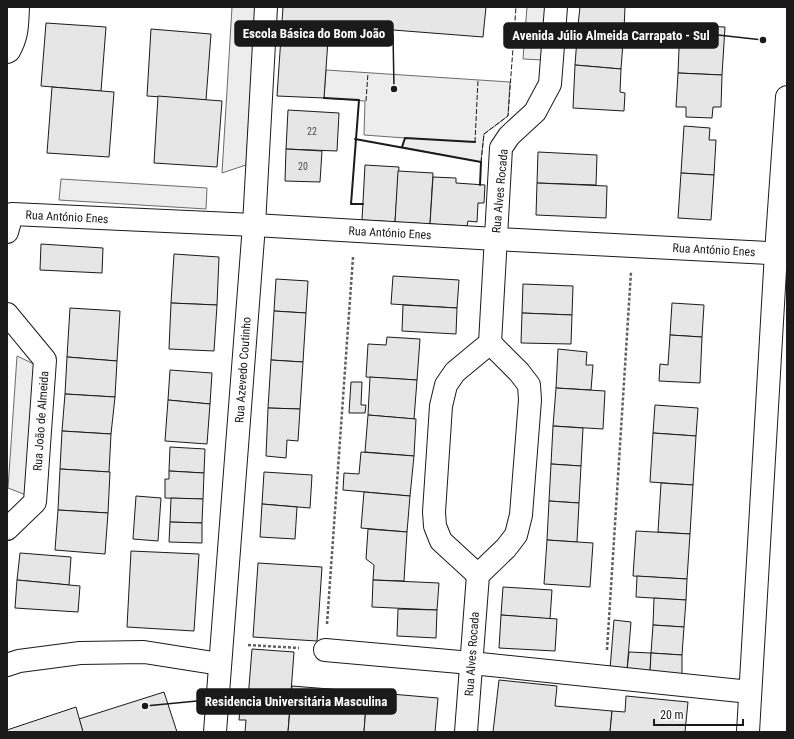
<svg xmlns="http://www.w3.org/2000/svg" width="794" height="739" viewBox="0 0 794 739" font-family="'Roboto Condensed',sans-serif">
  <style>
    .built { fill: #ededed; stroke: #6a6a6a }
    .building { fill: #e6e6e6; stroke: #1a1a1a }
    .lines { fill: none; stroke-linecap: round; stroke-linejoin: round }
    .minor-casing { stroke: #1a1a1a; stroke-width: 24 }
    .path { stroke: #5f5f5f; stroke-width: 2.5; stroke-dasharray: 3 2; stroke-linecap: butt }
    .minor { stroke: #fff; stroke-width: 22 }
    .fence { stroke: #1a1a1a; stroke-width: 1; stroke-dasharray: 5 2; stroke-linecap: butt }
    .wall { stroke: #1a1a1a; stroke-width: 2 }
    .labels { text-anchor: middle; stroke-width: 3; stroke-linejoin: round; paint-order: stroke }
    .number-label { font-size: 10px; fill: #4d4d4d }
    .street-label { font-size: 12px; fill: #1a1a1a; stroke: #fff }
    .leader { fill: none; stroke: #1a1a1a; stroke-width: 1.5 }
    .callout-dot { fill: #1a1a1a; stroke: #fff; stroke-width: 1.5 }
    .callout { fill: #1a1a1a; stroke: #1a1a1a; stroke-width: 1.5 }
    .callout-label { font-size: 13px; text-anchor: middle; font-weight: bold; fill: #fff }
  </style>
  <rect width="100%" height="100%" fill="#fff"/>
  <g class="built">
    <path d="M232,7h24l-10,158 -24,8z"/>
    <path d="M527,7h20l-4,53 -20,-1z"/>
    <path d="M326,70l184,12 -2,34 -24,18 -3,28 -79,-15 3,-9 -41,-3 1,-34 -41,-3z"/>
    <path d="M61,179l146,9 -1,21 -147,-9z"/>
    <path d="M17,356l19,9 -10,130 -18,-7z"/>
  </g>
  <g class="building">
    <path d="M283,7h203l-3,30 -154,-12 -5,73 -47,-2z"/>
    <path d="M580,7h45l-1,22 -46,-4z"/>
    <path d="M46,23l60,4 -5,64 -60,-5z"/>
    <path d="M578,25l46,4 -3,40 -46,-4z"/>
    <path d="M680,25l45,2 -3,48 -44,-2z"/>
    <path d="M151,29l60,5 -5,66 -59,-4z"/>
    <path d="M575,65l46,4 -1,23 5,1 -1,18 -51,-3z"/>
    <path d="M678,73l44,2 -1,32h-8l-1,11 -26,-1v-10h-10z"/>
    <path d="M52,87l62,5 -5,65 -62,-4z"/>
    <path d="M158,96l64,5 -5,66 -63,-4z"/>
    <path d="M288,110l51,3 -2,38 -51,-2z"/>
    <path d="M684,126l26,2 -1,12h7l-2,35 -33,-2z"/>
    <path d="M286,149l36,2 -2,31 -35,-1z"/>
    <path d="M538,152l59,3 -1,30 -59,-2z"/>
    <path d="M365,165l34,2 -4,55 -33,-2z"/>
    <path d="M398,171l35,2 -3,51 -35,-2z"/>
    <path d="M681,173l33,2 -3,45 -33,-2z"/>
    <path d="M433,177l23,1v5l29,2 -1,18h-6l-1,19 -9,-1 -1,5 -37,-2z"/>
    <path d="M537,183l70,3 -1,32 -70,-3z"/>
    <path d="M41,244l62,4 -1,25 -62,-3z"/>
    <path d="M174,254l45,3 -2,48 -46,-2z"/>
    <path d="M393,276l66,4 -2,28 -66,-4z"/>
    <path d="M276,279l32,2 -2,32 -32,-2z"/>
    <path d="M523,284l50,2 -1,29 -50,-2z"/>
    <path d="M171,303l46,2 -3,46 -45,-2z"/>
    <path d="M672,303l32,2 -2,32 -32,-2z"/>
    <path d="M403,305l54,3 -1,26 -54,-3z"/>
    <path d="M70,308l50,3 -3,50 -50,-4z"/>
    <path d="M274,311l32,2 -3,49 -32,-2z"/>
    <path d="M522,313l50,2 -1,29 -50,-1z"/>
    <path d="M670,335l32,2 -2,46 -41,-2 1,-17 8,1z"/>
    <path d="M387,337l33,2 -3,41 -51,-3 2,-33 18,1z"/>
    <path d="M558,349l29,3 -1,13h7l-2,25 -35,-2z"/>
    <path d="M67,357l50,4 -2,36 -50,-3z"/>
    <path d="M271,360l32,2 -3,47 -32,-1z"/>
    <path d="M170,370l42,3 -2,31 -42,-4z"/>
    <path d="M370,377l47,3 -3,39 -46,-4z"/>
    <path d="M351,382h11l-1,23h5l-1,8h-16z"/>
    <path d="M556,388l49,3 -2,38 -50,-3z"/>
    <path d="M65,394l50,3 -4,37 -49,-3z"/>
    <path d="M168,400l42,4 -3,40 -42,-3z"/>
    <path d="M655,405l43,3 -2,28 -43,-3z"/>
    <path d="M268,408l32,1 -2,32 -11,-1 -1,18 -20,-2z"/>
    <path d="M368,415l48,4 -2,37 -49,-4z"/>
    <path d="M553,426l30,2 -2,38 -30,-2z"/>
    <path d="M62,431l49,3 -2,38 -49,-3z"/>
    <path d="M653,433l43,3 -3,49 -43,-3z"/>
    <path d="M170,447l35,2 -1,24 -35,-2z"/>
    <path d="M361,452l53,4 -4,40 -67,-6 1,-17 15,1z"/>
    <path d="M551,464l30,2 -2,37 -30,-2z"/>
    <path d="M60,469l50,3 -2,41 -50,-3z"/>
    <path d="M169,471l35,2 -1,26 -38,-1v-19h4z"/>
    <path d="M264,472l48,3 -2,33 -48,-4z"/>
    <path d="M661,483l32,2 -3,49 -32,-2z"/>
    <path d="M364,492l46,4 -3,36 -46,-4z"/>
    <path d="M136,496l25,2 -3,43 -25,-2z"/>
    <path d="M171,498l32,1 -1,24 -32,-1z"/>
    <path d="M549,501l30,2 -2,39 -30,-2z"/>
    <path d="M262,504l35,3 -2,32 -35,-2z"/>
    <path d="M58,510l50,3 -3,41 -50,-4z"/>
    <path d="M170,522l32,1v20l-33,-1z"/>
    <path d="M368,529l39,3 -3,49 -31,-1 1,-15 -8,-6z"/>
    <path d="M636,531l54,3 -3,45 -54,-3z"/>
    <path d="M547,540l46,3 -3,44 -46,-3z"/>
    <path d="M131,551l68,3 -5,77 -67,-4z"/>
    <path d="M20,553l51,4 -2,28 -52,-5z"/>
    <path d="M258,563l64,4 -5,74 -64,-4z"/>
    <path d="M637,576l50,3 -1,21 -50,-3z"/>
    <path d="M17,580l63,6 -2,26 -63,-4z"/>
    <path d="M373,580l66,3 -2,27 -65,-3z"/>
    <path d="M503,587l49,3 -2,29 -49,-4z"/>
    <path d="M654,598l32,2 -2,27 -31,-2z"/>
    <path d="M398,609l39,1 -1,28 -39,-2z"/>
    <path d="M501,615l56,4 -2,32 -56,-3z"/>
    <path d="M614,620l17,2 -4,48 -17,-1z"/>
    <path d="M653,625l31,2 -2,28 -31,-2z"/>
    <path d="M252,649l42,3 -6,80h-43l1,-12h-7l2,-22 7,1z"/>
    <path d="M629,652l22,1 -1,19 -23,-2z"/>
    <path d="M651,653l31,2v19l-32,-2z"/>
    <path d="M499,680l58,6 -2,20 57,5 -2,21h-117z"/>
    <path d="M292,686l75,6 -3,40h-76z"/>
    <path d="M164,692l13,40h-94l-4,-13z"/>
    <path d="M367,692l71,6 -3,34h-71z"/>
    <path d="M626,696l62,6 -3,30h-75l2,-21 13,1z"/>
    <path d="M76,707l7,25h-76v-2z"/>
  </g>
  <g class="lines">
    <g class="minor-casing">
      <g id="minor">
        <path d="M7,52l2,-1c9,-16 8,-26 9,-44"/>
        <path d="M7,232l5,-18 242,11 242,14 291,15"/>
        <path d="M7,314l38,46 -10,142 -28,27"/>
        <path d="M478,575l-37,-34 -6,-15 -1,-14 7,-106 5,-21 9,-13 35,-29 11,-195 8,-12 26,-24 15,-28 6,-77"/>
        <path d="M325,650l146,13 279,29"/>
        <path d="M7,665l12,-4 61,-8 64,-1 76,12"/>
        <path d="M215,732l39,-507 12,-218"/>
        <path d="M466,732l12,-157 28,-27 10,-13 5,-20 9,-115 -1,-15 -10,-13 -29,-29"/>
        <path d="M748,732l28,-479 11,-156"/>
      </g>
    </g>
    <g class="path">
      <path d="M327,624l26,-367"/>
      <path d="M248,645l51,3"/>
      <path d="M607,650l24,-378"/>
    </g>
    <use href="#minor" class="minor"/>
    <g class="fence">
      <path d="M366,101l2,-28"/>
      <path d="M475,142l3,-62"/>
      <path d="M481,162l3,-28 24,-18 8,-109"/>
    </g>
    <g class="wall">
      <path d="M324,98l35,2 -8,104h12"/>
      <path d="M355,139l126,23 -1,23"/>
      <path d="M402,147l3,-9 70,4"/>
    </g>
  </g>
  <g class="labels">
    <g class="number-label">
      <text x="312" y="135">22</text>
      <text x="303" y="170">20</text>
    </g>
    <g class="street-label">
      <text transform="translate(500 191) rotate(-85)" y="4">Rua Alves Rocada</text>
      <text transform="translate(67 217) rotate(3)" y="4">Rua António Enes</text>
      <text transform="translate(390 233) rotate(3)" y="4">Rua António Enes</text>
      <text transform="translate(714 250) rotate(3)" y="4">Rua António Enes</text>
      <text transform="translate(243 370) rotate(-86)" y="4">Rua Azevedo Coutinho</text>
      <text transform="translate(41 421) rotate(-86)" y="4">Rua João de Almeida</text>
      <text transform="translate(472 654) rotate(-86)" y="4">Rua Alves Rocada</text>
    </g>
  </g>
  <path class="leader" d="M394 89L393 34M763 40L718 35M145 706L197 701"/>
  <g class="callout-dot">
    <circle cx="394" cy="89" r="4"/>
    <circle cx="763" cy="40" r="4"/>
    <circle cx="145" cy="706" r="4"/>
  </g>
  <g class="callout">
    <rect x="235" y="21" width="158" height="25" rx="4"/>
    <rect x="504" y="23" width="214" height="25" rx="4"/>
    <rect x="197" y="689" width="199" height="25" rx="4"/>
  </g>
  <g class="callout-label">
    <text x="314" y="38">Escola Básica do Bom João</text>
    <text x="611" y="40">Avenida Júlio Almeida Carrapato - Sul</text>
    <text x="296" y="706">Residencia Universitária Masculina</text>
  </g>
  <rect width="794" height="739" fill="none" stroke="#1a1a1a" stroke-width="16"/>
  <path d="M654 719v6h89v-6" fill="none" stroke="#1a1a1a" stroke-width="2"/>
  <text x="660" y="719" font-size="12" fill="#1a1a1a" stroke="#ffffff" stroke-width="3" paint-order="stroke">20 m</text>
</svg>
